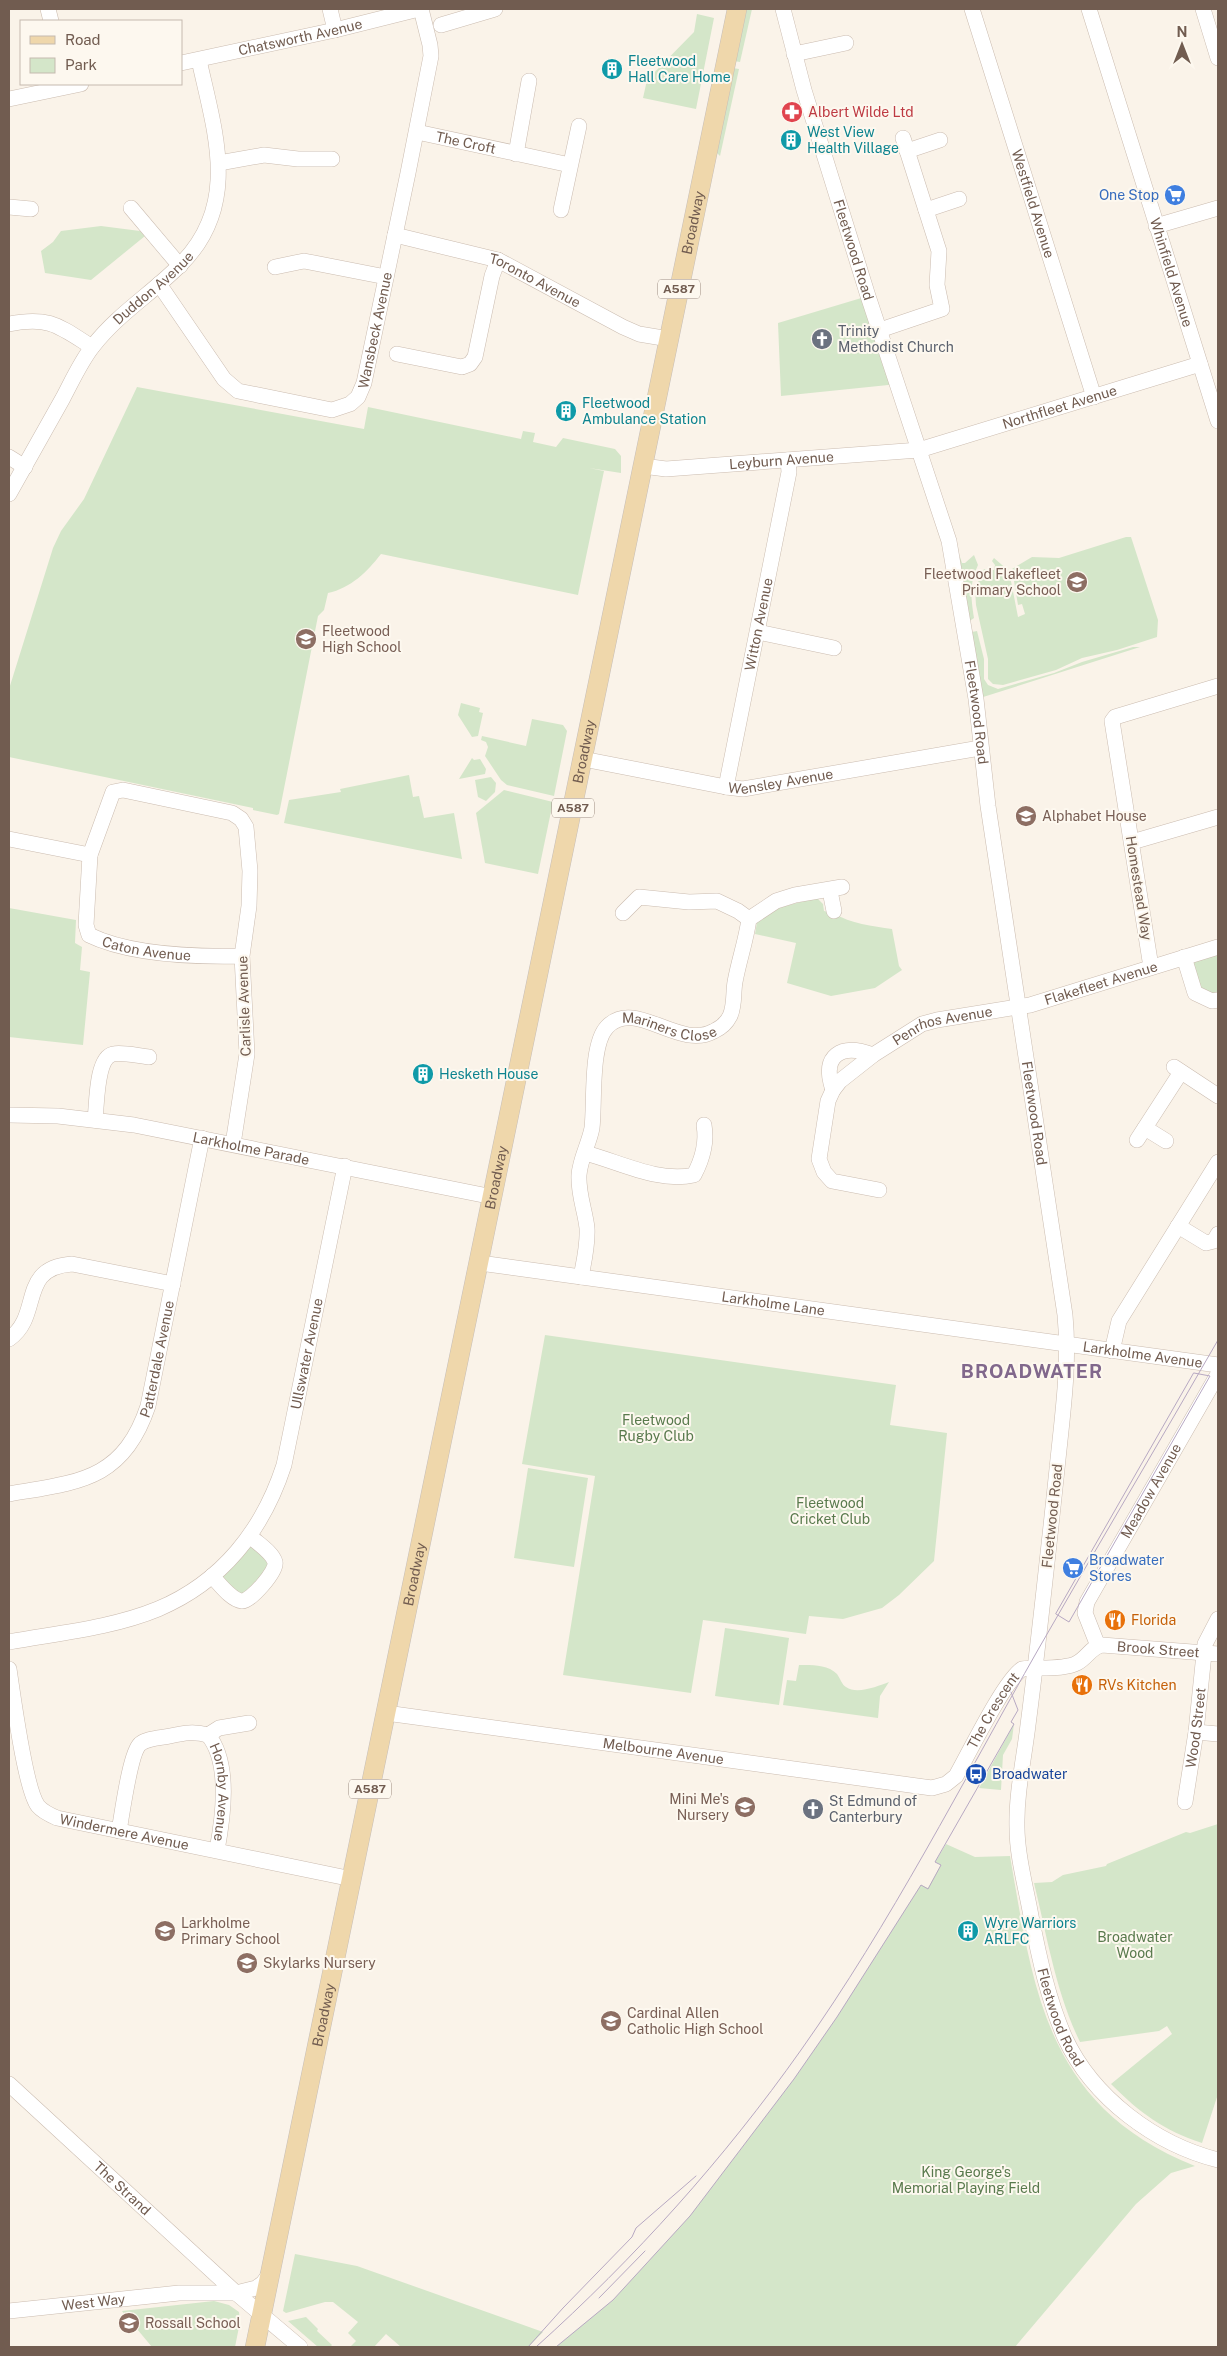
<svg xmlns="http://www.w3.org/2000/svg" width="1227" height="2356" viewBox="0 0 1227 2356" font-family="'Public Sans',sans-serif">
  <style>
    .green { fill: #d4e6c9 }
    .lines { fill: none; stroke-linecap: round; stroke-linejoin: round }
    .minor-casing { stroke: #cbbcb0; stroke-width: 16 }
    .major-casing { stroke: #c6beb9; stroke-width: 20 }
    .minor { stroke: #fff; stroke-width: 15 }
    .major { stroke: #efd7ab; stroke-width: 19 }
    .tram { stroke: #b7a8c2; stroke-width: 1 }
    .labels { text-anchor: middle; stroke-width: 4; stroke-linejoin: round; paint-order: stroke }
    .shield { fill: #fdf8ef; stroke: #9b8b80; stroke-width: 1 }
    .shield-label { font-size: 12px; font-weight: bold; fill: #715c50 }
    .street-label { font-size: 14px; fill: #715c50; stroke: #fdf8ef }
    .culture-label { font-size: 14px; fill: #0d838f; stroke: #fdf8ef; text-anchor: start }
    .health-label { font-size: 14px; fill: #be3a42; stroke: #fdf8ef; text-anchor: start }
    .shop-label { font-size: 14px; fill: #366cbe; stroke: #fdf8ef; text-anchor: end }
    .worship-label { font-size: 14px; fill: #5b616d; stroke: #fdf8ef; text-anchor: start }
    .education-label { font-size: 14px; fill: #785e54; stroke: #fdf8ef; text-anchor: start }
    .park-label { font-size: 14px; fill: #597a4d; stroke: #fdf8ef }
    .food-label { font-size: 14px; fill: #c56008; stroke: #fdf8ef; text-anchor: start }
    .transit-label { font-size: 14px; fill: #164399; stroke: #fdf8ef; text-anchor: start }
    .district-label { font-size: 19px; font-weight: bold; letter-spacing: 1px; fill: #81688c; stroke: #fdf8ef }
  </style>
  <rect width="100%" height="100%" fill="#faf3e9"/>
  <g class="green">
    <path d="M745,9h7l-12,53 -6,-1z"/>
    <path d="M697,14l17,4 -18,91 -53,-11 4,-18 47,-48z"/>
    <path d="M733,68l6,1 -19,87 -4,-4z"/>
    <path d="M101,226l39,5 5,5 -54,44 -46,-7 -4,-22 12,-9 8,-11z"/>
    <path d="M868,296l30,88 -117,12 -3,-73z"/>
    <path d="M137,387l227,42 4,-22 153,32 2,-8 12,2 -2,9 23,5 7,-9 52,11 6,7v17l-32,-5 15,3 -26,124 -197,-41c-14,18 -30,34 -53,39l-4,17 -6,6 -39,198 -2,1 -24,-5v-2l-244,-51v-68l44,-141 8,-17 23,-32z"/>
    <path d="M1126,537h5l1,3 26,80 -1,17 -40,13 -35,8 -26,12 -53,15 -10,-1 -5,-5v-20l-12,-54 -1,-16 9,-20 10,1 1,-5 -3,-4 2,-3 15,13 9,46 7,-3 -3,-10 -4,1 -6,-36 20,-12 27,1z"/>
    <path d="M974,555l4,10c-9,20 -7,31 -4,53l-6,4 -12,-65h4l2,6h3z"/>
    <path d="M977,631l7,28v20l4,6 10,4 56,-16 28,-11 51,-15h7l-160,51 -8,-66z"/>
    <path d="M461,703l19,5 -1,4 4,1 -5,23 -6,1 -14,-22z"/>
    <path d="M532,719l31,6 4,6 -13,65 -47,-11 -6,-5 -16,-24 3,-9 -2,-5 -5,-2 1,-4 44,10z"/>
    <path d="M472,758l2,2 6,-1 6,10 -1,5 -26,5z"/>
    <path d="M409,775l4,22 6,-1 5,22 30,-5 8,46 -178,-36 5,-23 52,-8 -1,-3z"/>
    <path d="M491,777l5,6 -1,9 -9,9 -8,-4 -3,-17z"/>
    <path d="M504,790l49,12 -15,72 -53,-11 -9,-50z"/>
    <path d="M812,899h6l5,5 1,7 10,2c16,11 39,13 58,16l7,37 3,4 -27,18 -44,8 -44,-13 9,-40 -41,-9 2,-12 21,-14z"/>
    <path d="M9,908l67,12 -1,23 7,4 -2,23 10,2 -7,73 -74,-8z"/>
    <path d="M1218,947v53l-23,-7 -11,-36z"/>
    <path d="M545,1335l351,50 -6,40 57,8 -13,128 -35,34 -17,13 -39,11 -34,-3 -3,18 -103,-14 -12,73 -128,-18 32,-199 -73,-12z"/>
    <path d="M528,1468l60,10 -14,89 -60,-9z"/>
    <path d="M250,1536l23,22 -25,42 -36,-24z"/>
    <path d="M725,1628l64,10 -10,67 -64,-9z"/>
    <path d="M799,1665c12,0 28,-1 38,9 3,4 5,11 9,13 11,8 32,-1 43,-5l-9,14 -2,22 -95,-13 4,-25 9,1z"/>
    <path d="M1014,1724l-2,15 -9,16 -2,35 -22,-2z"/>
    <path d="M1218,1824v270l-16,49c-39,-13 -62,-30 -91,-59l61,-50 -5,-8 -8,5 -79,11c-24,-49 -33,-106 -46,-159l18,-1 11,-7 43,-9 1,-2 79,-32 4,1z"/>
    <path d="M946,1844l29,13 35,-1c24,139 38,251 185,310l-24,7 -35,31 -121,143h-459l57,-47 77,-84 104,-137 43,-62 84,-132 7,3 13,-23 -6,-3z"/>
    <path d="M295,2254l62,12 186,66 -15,15h-127l-15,-13 -12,13h-24l6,-6 -8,-8 10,-11 -25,-20h-8l-39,11 -3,-2z"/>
    <path d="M214,2301l15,4 10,7 1,10 -5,25h-83l-30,-36z"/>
    <path d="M306,2317l12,12 -1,2 15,14 -2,2h-12l-30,-26z"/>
  </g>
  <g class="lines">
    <g class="minor-casing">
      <g id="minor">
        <path d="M48,9l3,12"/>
        <path d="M330,9l5,21"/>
        <path id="s1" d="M783,9l21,81 64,206 81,245 27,158 12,107 77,509c5,51 -3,103 -8,154 -9,86 -18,171 -29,256 -4,34 -12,69 -11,103 0,29 9,59 14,88 8,41 17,83 34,122 28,60 90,106 153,122"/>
        <path id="s2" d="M972,9l122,388"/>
        <path id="s3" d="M1089,9l129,412"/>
        <path d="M1203,9l15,49"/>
        <path d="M441,25l54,-16"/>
        <path d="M794,54l52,-11"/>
        <path id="s4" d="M181,63l154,-33 84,-21"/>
        <path d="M9,99l72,-15"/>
        <path id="s5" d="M417,132l153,33"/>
        <path d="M907,151l33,-11"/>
        <path d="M516,154l13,-73"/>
        <path d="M219,163l45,-8 34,4h34"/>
        <path d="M9,207l22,2"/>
        <path d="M131,208l49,58"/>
        <path d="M561,210l18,-84"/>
        <path d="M926,210l33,-11"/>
        <path d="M1156,226l62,-18"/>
        <path id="s6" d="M395,235l103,25 125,67 16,7 30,5"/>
        <path d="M275,267l29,-6 82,16"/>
        <path id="s7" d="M159,284l65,95 14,12 94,19 18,-6 8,-7 6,-14 44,-210 23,-117 -1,-11 -9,-36"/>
        <path d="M9,324c40,-8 50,2 83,23"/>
        <path d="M880,330l62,-21 -5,-24 2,-34 -36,-113"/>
        <path d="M397,354l65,13 8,-3 5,-7 17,-81 6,-16"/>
        <path d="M9,457l16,10"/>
        <path id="s8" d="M643,466l23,3 253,-19 281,-86"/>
        <path id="s9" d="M9,494c18,-32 36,-64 54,-96 9,-17 18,-37 30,-52 25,-32 58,-52 86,-80 62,-60 36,-133 20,-206"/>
        <path d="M758,632l76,16"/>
        <path id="s10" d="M583,759l143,28 17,2 237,-41"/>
        <path id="s11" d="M726,787l63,-315 -1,-12"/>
        <path d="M9,839l81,16"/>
        <path d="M1132,842l86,-25"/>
        <path d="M830,891l4,20"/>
        <path d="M623,913l16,-16 50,5 28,-1 21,10 11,8"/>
        <path d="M1184,957l11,36 17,8 6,-1"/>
        <path d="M1151,967l-39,-246 3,-4 103,-31"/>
        <path d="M1174,1067l44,29"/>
        <path d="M833,1090c-12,-35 8,-47 40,-35"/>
        <path id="s12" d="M9,1115l49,1 76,9 359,72"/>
        <path d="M95,1120c2,-16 1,-62 18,-66 10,-2 25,2 36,3"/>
        <path d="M1145,1128l21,13"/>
        <path d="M1137,1140l44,-68"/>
        <path id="s13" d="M233,1144l14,-90 -5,-98 7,-50 1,-35 -4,-44 -5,-8 -9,-6 -109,-23 -10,2 -23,63 -4,70 3,10c41,20 107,22 153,21"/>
        <path d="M585,1153c35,9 73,30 109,22 8,-15 13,-33 10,-50"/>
        <path id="s14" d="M879,1190l-47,-9 -8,-9 -5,-13 9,-58 5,-11 7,-9 33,-26 49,-31 15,-4 93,-15 188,-58"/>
        <path d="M1178,1226l28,17 8,-2 4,-7"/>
        <path id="s15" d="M480,1263l738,102"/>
        <path id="s16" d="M581,1277c3,-16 7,-32 6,-49 -2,-18 -9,-34 -8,-53 1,-16 10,-31 13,-47 3,-25 -2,-83 15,-101 28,-30 72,24 107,4 7,-3 13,-9 16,-15 5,-11 3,-23 5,-34 4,-22 11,-41 14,-63l27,-18 19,-6 47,-8"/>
        <path d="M9,1339c34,-24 8,-71 63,-75l101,20"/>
        <path d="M1112,1351l7,-30 99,-159"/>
        <path id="s17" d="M9,1494c69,-12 114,-13 139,-88l54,-268"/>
        <path d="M212,1576c7,7 19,24 30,25 8,1 36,-31 33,-39 -3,-10 -18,-19 -25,-26"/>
        <path id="s18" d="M9,1642c49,-9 103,-14 149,-33 64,-27 105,-79 126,-144l61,-299"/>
        <path id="s19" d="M1098,1646l-13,-33 2,-11 131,-228"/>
        <path id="s20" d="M9,1669c4,26 16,120 29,137 5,6 12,9 19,12l295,61"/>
        <path id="s21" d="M386,1713l546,75 14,-4 10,-8c13,-23 48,-95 66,-107 15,-2 42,1 55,-6 10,-5 14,-16 25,-18l116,9"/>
        <path d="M1196,1732l22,2"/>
        <path id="s22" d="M208,1735c23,28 15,83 9,115"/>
        <path id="s23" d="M1185,1802l11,-70 9,-88 13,-25"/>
        <path d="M119,1831c3,-16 11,-78 21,-87 7,-6 21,-6 30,-8 14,-3 24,-5 38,-1l11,-7 30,-5"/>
        <path id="s24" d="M9,2084l227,209 64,54"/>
        <path id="s25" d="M9,2311l170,-18h57l20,-5 7,-5 8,-11"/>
      </g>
    </g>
    <g class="major-casing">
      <g id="major">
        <path id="s26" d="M255,2347l482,-2338"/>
      </g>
    </g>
    <use href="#minor" class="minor"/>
    <use href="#major" class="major"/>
    <g class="tram">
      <path d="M1194,1373l16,3 -141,246 -13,-8z"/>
      <path d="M599,2298l46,-47"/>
      <path d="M528,2347l35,-39 69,-71 4,-9 60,-52"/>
      <path d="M536,2347c99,-89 188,-188 265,-297 90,-127 161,-267 238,-402 59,-103 120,-205 179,-308"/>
      <path d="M556,2347l57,-47 77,-84 104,-137 43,-62 84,-132 7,4 13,-24 -6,-3 79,-138 -3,-2 7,-12 -7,-18"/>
    </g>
  </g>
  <defs>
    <g id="building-disc" transform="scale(1.125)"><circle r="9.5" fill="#0f9aa8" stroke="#fdf8ef"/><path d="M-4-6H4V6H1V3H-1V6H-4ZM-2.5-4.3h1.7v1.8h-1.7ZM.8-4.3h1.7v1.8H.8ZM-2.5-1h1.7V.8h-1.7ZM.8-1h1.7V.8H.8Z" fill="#fff"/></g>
    <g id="pharmacy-disc" transform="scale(1.125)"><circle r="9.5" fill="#e0444e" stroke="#fdf8ef"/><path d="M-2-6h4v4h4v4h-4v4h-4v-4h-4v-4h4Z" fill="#fff"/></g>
    <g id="supermarket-disc" transform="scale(1.125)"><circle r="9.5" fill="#3f7fe0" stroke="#fdf8ef"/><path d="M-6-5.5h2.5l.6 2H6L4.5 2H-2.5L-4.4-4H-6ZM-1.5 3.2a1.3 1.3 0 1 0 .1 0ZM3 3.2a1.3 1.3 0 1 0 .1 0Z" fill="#fff"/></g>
    <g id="church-disc" transform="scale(1.125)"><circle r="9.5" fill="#6b7280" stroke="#fdf8ef"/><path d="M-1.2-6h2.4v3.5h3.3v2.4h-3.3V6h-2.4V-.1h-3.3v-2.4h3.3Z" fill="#fff"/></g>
    <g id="school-disc" transform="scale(1.125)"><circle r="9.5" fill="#8d6e63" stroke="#fdf8ef"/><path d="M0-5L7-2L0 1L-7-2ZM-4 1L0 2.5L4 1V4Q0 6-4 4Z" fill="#fff"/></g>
    <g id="restaurant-disc" transform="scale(1.125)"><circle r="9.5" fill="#e8710a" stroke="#fdf8ef"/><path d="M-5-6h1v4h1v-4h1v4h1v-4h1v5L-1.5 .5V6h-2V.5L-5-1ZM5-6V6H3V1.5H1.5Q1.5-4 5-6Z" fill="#fff"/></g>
    <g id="bus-disc" transform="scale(1.125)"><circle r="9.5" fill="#1a4fb4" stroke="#fdf8ef"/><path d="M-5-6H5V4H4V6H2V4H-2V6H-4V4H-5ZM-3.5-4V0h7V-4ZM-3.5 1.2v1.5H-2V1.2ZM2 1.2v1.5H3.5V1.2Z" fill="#fff"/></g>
  </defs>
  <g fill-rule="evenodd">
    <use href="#building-disc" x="612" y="69"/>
    <use href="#pharmacy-disc" x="792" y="112"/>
    <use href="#building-disc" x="791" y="140"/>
    <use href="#supermarket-disc" x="1175" y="195"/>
    <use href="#church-disc" x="822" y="339"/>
    <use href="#building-disc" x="566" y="411"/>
    <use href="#school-disc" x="1077" y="582"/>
    <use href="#school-disc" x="306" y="639"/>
    <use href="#school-disc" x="1026" y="816"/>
    <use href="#building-disc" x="423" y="1074"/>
    <use href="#supermarket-disc" x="1073" y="1568"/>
    <use href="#restaurant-disc" x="1115" y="1620"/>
    <use href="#restaurant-disc" x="1082" y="1685"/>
    <use href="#bus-disc" x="976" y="1774"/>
    <use href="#school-disc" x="745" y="1807"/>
    <use href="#church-disc" x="813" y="1809"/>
    <use href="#school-disc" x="165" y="1931"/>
    <use href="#building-disc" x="968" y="1931"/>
    <use href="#school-disc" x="247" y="1963"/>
    <use href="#school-disc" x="611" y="2021"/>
    <use href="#school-disc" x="129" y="2323"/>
  </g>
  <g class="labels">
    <g class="shield">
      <rect x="658" y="279.5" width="42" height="19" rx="4"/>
      <rect x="552" y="798.5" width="42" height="19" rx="4"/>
      <rect x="349" y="1779.5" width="42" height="19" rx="4"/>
    </g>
    <g class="shield-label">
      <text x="679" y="293">A587</text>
      <text x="573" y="812">A587</text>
      <text x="370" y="1793">A587</text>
    </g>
    <g class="street-label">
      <text dy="5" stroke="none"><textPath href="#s4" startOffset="122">Chatsworth Avenue</textPath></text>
      <text dy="5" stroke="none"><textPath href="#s5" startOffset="50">The Croft</textPath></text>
      <text dy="5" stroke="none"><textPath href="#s2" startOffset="204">Westfield Avenue</textPath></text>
      <text dy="5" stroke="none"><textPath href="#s26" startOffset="2169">Broadway</textPath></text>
      <text dy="5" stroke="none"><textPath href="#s1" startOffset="251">Fleetwood Road</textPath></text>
      <text dy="5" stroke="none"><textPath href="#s3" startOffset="276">Whinfield Avenue</textPath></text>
      <text dy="5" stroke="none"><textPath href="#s6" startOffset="148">Toronto Avenue</textPath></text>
      <text dy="5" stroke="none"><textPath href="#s9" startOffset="254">Duddon Avenue</textPath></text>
      <text dy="5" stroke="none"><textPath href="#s7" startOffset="328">Wansbeck Avenue</textPath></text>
      <text dy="5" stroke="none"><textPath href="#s8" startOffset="424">Northfleet Avenue</textPath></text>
      <text dy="5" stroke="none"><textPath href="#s8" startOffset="139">Leyburn Avenue</textPath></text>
      <text dy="5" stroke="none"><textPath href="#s11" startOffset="166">Witton Avenue</textPath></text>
      <text dy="5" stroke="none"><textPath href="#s1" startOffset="731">Fleetwood Road</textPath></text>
      <text dy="5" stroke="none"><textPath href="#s26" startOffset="1629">Broadway</textPath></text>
      <text dy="5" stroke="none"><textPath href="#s10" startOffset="201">Wensley Avenue</textPath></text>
      <text transform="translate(1139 888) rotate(81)" y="5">Homestead Way</text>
      <text dy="5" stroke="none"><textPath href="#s13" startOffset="668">Caton Avenue</textPath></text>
      <text dy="5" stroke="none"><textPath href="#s14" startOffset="440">Flakefleet Avenue</textPath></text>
      <text transform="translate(244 1006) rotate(-92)" y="5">Carlisle Avenue</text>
      <text dy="5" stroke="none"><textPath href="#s16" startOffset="322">Mariners Close</textPath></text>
      <text dy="5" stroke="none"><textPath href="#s14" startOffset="275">Penrhos Avenue</textPath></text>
      <text dy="5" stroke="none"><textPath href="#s1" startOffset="1136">Fleetwood Road</textPath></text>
      <text dy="5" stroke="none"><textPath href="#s12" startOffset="245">Larkholme Parade</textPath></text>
      <text dy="5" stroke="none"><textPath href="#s26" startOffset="1194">Broadway</textPath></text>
      <text dy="5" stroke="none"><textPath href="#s15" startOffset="296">Larkholme Lane</textPath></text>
      <text dy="5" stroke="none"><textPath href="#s18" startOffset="464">Ullswater Avenue</textPath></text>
      <text dy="5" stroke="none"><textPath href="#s15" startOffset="669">Larkholme Avenue</textPath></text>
      <text dy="5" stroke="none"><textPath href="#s17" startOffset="225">Patterdale Avenue</textPath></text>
      <text dy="5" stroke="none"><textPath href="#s19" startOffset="175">Meadow Avenue</textPath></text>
      <text transform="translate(1052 1516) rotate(-84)" y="5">Fleetwood Road</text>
      <text dy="5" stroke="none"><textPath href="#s26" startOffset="789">Broadway</textPath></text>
      <text dy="5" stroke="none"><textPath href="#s21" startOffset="848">Brook Street</textPath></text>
      <text dy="5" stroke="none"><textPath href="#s21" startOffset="654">The Crescent</textPath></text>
      <text dy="5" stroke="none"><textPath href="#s23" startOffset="75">Wood Street</textPath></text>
      <text dy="5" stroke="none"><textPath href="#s21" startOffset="280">Melbourne Avenue</textPath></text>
      <text dy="5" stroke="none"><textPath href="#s22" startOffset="60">Hornby Avenue</textPath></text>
      <text dy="5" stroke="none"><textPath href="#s20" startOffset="232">Windermere Avenue</textPath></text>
      <text dy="5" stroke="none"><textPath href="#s26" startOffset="339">Broadway</textPath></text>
      <text dy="5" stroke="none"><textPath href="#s1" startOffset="2051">Fleetwood Road</textPath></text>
      <text dy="5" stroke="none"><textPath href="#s24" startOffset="154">The Strand</textPath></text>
      <text dy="5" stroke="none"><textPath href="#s25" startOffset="85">West Way</textPath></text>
    </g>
    <g class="culture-label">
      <text x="628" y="66">Fleetwood<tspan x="628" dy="16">Hall Care Home</tspan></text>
      <text x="807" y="137">West View<tspan x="807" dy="16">Health Village</tspan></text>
      <text x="582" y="408">Fleetwood<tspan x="582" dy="16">Ambulance Station</tspan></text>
      <text x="439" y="1079">Hesketh House</text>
      <text x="984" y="1928">Wyre Warriors<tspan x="984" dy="16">ARLFC</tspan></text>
    </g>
    <g class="health-label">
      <text x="808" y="117">Albert Wilde Ltd</text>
    </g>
    <g class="shop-label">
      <text x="1159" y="200">One Stop</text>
      <text x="1089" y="1565" text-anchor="start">Broadwater<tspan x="1089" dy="16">Stores</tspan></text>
    </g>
    <g class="worship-label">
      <text x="838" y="336">Trinity<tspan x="838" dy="16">Methodist Church</tspan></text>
      <text x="829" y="1806">St Edmund of<tspan x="829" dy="16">Canterbury</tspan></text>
    </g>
    <g class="education-label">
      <text x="1061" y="579" text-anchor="end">Fleetwood Flakefleet<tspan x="1061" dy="16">Primary School</tspan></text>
      <text x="322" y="636">Fleetwood<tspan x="322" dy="16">High School</tspan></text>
      <text x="1042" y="821">Alphabet House</text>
      <text x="729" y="1804" text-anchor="end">Mini Me's<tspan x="729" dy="16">Nursery</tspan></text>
      <text x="181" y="1928">Larkholme<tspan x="181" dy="16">Primary School</tspan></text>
      <text x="263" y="1968">Skylarks Nursery</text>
      <text x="627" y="2018">Cardinal Allen<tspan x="627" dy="16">Catholic High School</tspan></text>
      <text x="145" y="2328">Rossall School</text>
    </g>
    <g class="park-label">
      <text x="656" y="1425">Fleetwood<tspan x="656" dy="16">Rugby Club</tspan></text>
      <text x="830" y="1508">Fleetwood<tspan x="830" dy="16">Cricket Club</tspan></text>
      <text x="1135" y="1942">Broadwater<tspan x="1135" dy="16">Wood</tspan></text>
      <text x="966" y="2177">King George's<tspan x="966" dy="16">Memorial Playing Field</tspan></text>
    </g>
    <g class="food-label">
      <text x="1131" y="1625">Florida</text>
      <text x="1098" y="1690">RVs Kitchen</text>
    </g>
    <g class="transit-label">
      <text x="992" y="1779">Broadwater</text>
    </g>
    <g class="district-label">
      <text x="1032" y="1378">BROADWATER</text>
    </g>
  </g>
  <rect width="1227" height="2356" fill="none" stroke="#715c50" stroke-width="20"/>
  <rect x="20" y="20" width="162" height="65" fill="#fdf8ef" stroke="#c5baaf"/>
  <rect x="30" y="36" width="25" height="8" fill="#efd7ab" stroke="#c5baaf"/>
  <text x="65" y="45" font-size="15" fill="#715c50">Road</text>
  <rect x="30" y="58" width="25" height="15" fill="#d4e6c9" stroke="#c5baaf"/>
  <text x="65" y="70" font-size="15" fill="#715c50">Park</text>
  <g transform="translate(1182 45)" stroke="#fdf8ef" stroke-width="4" paint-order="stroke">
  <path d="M0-4L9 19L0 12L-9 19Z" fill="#715c50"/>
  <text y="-8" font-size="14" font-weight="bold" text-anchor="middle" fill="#715c50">N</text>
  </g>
</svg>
